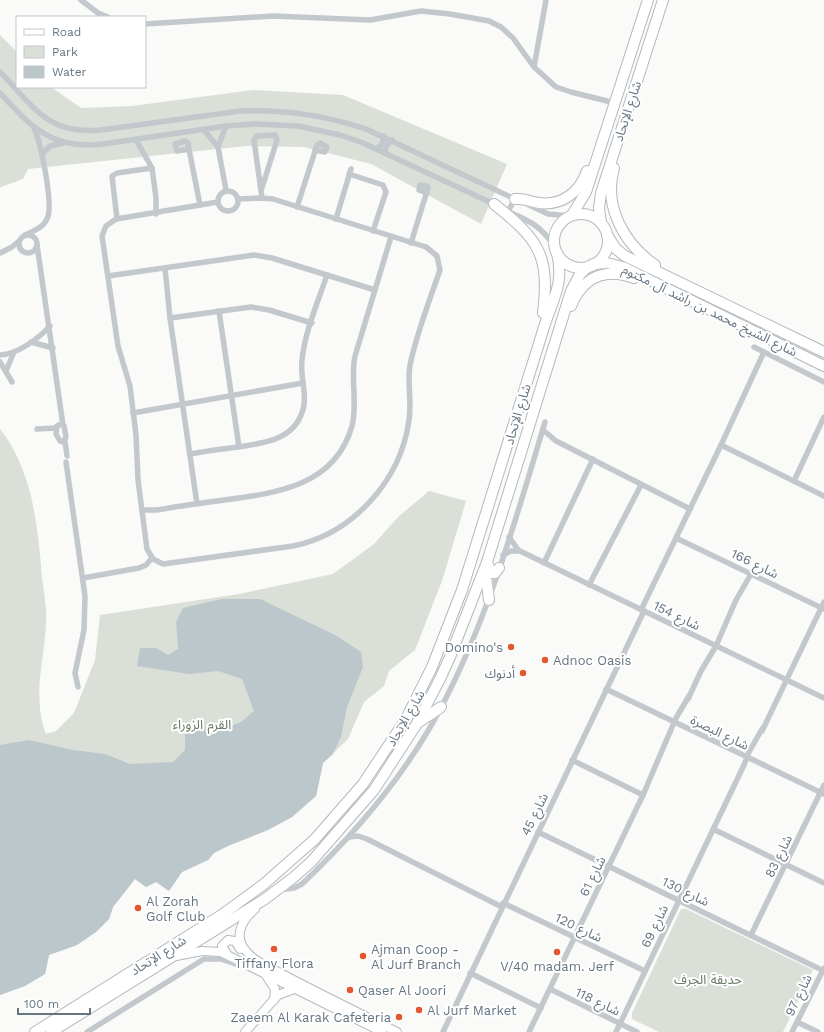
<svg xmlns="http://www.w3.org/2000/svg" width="824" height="1032" viewBox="0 0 824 1032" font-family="'Work Sans','Noto Sans Arabic',sans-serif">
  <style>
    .green { fill: #dadfd7 }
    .water { fill: #bbc7cb }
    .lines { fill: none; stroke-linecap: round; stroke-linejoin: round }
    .secondary-casing { stroke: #b3babf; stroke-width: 10 }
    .highway-casing { stroke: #b4b9bd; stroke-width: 12 }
    .street { stroke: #c3c8cc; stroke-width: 5.5 }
    .secondary { stroke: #fff; stroke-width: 8 }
    .highway { stroke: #fff; stroke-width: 10 }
    .poi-dot { fill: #e4572e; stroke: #fff; stroke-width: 1.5 }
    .labels { text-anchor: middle; stroke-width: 4; stroke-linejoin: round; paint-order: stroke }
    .street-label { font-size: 13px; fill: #657683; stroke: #fff }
    .poi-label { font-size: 13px; fill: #657683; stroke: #fff; text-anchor: start }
    .park-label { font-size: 13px; fill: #687a64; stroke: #fff }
  </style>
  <rect width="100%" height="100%" fill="#fafaf8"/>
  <g class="green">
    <path d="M0,35l17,17v35h34l30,21 51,-2 121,-16 90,5 164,69 -26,60 -110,-60 -67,-17 -58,-1 -218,23 -5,10 -22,8 -1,2z"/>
    <path d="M0,429c33,42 38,98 42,149 2,15 5,31 4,46 -2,38 -14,73 0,110l10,-3 18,-18 21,-53 5,-45 139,-21 94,-20 41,-30 24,-27 31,-26 37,10 -24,80 -27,69 -26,21 -5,15 -20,16 -16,37 -25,24 -7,33 -24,21 -24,13 -40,16 -14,7 -6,7 -26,12 -13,19 -13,-9 -10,5 -11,-8 -22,28 -4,12 -13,13 -19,13 -28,10 -4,19 -20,12 -25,9z"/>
    <path d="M681,909h5l127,61 -30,62h-124l-27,-13v-6z"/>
  </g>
  <path class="water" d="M221,599h39l77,37 24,16 2,15 -16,40 -6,30 -8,17 -10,9 -7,33 -24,21 -24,13 -40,16 -14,7 -6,7 -26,12 -13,19 -13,-9 -10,5 -11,-8 -22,28 -4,12 -13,13 -19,13 -28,10 -4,19 -20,12 -25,9v-250l29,-5 44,10 32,4 25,10 43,-2 12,-12v-19l15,-4 26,1 15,-6 13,-11 -12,-32 -24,-8 -29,3 -52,-8 3,-18h16l12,7 10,-6 -2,-27 7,-14z"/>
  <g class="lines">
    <g class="secondary-casing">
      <g id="secondary">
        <path d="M255,909c-13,11 -22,27 -9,42 8,11 24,16 36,23 38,20 77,39 115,58"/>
        <path d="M227,954l-5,-8 6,-6 7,1 5,8"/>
        <path d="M176,956l26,-5 19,1 161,80"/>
        <path d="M267,977l8,12 -1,11"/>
        <path d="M245,1032l33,-37 16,-6"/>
      </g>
    </g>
    <g class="highway-casing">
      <g id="highway">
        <path d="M614,168c-11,38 10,76 41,97"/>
        <path d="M515,199c9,-1 16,3 24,4 23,3 41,-11 48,-32"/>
        <path d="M494,204c45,36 56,51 49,109"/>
        <circle cx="581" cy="241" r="27"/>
        <path d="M572,215l14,-23 62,-192"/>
        <path d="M601,223l-2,-15 2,-15 62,-193"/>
        <path d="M607,235l9,14 9,7 199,96"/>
        <path d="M593,264l14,-1 16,4 201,99"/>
        <path d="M571,306c12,-29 33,-39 63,-28"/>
        <path d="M487,562l4,11h4l4,-5"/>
        <path d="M485,570l4,30"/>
        <path d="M419,722l22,-15"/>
        <path d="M35,1032l188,-118 41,-30 51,-45 48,-55 43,-65 26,-52 30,-77 83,-266c9,-27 19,-42 12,-71"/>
        <path d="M51,1032l214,-133 29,-22 17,-15 63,-72 42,-65 24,-46 10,-22 37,-95 84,-271 9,-17 9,-8"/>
      </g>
    </g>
    <g class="street">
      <path d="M81,0l17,13 10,4"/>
      <path d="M145,24l128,-8 97,4 51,-9 29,3 39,7 12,6 12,11 21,29 22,20 15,5 44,11"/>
      <path d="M534,67l12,-67"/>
      <path d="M0,72c34,34 46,63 101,58l139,-19c44,-2 84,4 126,18l151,71"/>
      <path d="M0,93c32,35 52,57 103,51l123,-18 29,-2 43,2 42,9 21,7 135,63"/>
      <path d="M226,126l-8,21 8,43"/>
      <path d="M204,130l14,17"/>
      <path d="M136,140l16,28"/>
      <path d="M189,149l-12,2 -2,-7 10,-3 3,2 1,6 11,56"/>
      <path d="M376,149l6,-5 2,-8"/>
      <path d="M385,153l1,-7 6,-6"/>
      <path d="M42,154l8,-8 13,-3"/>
      <path d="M349,174l34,11 3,7 -13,39"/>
      <circle cx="228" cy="201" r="10"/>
      <path d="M261,191l16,-51 -2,-5 -18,1 -3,4 8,58"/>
      <path d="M218,202l-102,17 -10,7 -4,10 16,110 12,40 6,49 2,45 9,69 6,10 10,5 130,-18c60,-12 108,-66 116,-126 3,-19 -2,-37 1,-55 6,-30 20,-66 30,-95l-3,-14 -11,-9 -153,-48 -13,-1 -22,1"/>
      <path d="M527,204l21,10 22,2"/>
      <path d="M297,207l20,-62 3,-2 7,4 -2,5 -10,-2"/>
      <path d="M507,211c23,10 34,15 48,36"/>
      <path d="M508,211l7,-12"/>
      <path d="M117,219l-5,-43 5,-3 35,-5 4,30v16"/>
      <path d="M336,219l15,-50"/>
      <circle cx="28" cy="244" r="9"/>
      <path d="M25,235c8,-4 18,-7 22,-16 7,-13 -6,-76 -13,-91"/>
      <path d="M411,243l17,-55 -1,-2 -7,-1 -1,5 8,3"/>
      <path d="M37,245l26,180"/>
      <path d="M0,253l12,-6 7,-6"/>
      <path d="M165,268l5,50 27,186"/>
      <path d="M108,276l146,-21 18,3 103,32"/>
      <path d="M219,311l20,136"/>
      <path d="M170,318l81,-11 18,3 43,13"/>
      <path d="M31,342l22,6"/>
      <path d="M754,347l70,35"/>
      <path d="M0,355c18,-1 38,-16 50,-29"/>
      <path d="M0,362l12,20"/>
      <path d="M6,371l8,-19"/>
      <path d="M133,413l170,-30"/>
      <path d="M61,424l3,2 2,11 -3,5 -3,-1 -4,-7 1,-8z"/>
      <path d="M37,429l19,-1"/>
      <path d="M543,430l13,11 134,68"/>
      <path d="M65,441l2,15"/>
      <path d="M721,445l103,51"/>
      <path d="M190,454c16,-3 32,-5 48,-7 28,-4 60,-8 66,-42 2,-15 -4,-30 -2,-45 3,-29 16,-58 25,-85"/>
      <path d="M66,462l19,134 -1,34 -9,43 3,14"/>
      <path d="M794,481l30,-64"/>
      <path d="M142,510h15c22,-4 45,-7 67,-10 53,-7 111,-14 128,-74 6,-24 -2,-47 3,-70l36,-119"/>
      <path d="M509,537l10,14"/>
      <path d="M676,538l148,71"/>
      <path d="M503,555l8,-4h9l304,147"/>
      <path d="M544,563l49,-104"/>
      <path d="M83,578l56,-10 7,-3 6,-7"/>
      <path d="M589,585l52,-100"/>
      <path d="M641,610l80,-165 43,-93"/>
      <path d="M606,689l218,105"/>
      <path d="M688,699l13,-28 15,-25 20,-46 15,-26"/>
      <path d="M762,731l62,-129"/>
      <path d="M572,760l71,35"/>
      <path d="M713,829l111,54"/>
      <path d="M538,832l286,139"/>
      <path d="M349,837l9,-1 9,3 135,68"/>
      <path d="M279,890l15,-2 8,-4c57,-54 110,-117 145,-188 44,-87 70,-181 98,-274"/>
      <path d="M503,903l142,68"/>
      <path d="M751,935l73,-150"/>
      <path d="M470,973l71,35"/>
      <path d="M550,989l87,43"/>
      <path d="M797,1022l21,10"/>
      <path d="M87,1032l117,-73h17l23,8"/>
      <path d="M443,1032l201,-421"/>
      <path d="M529,1032l114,-237 33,-77 13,-22"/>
      <path d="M616,1032l128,-267 5,-13 13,-23"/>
      <path d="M792,1032l32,-64"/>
    </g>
    <use href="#secondary" class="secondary"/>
    <use href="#highway" class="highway"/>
  </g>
  <g class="poi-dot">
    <circle cx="511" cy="647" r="4"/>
    <circle cx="545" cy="660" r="4"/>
    <circle cx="523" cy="673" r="4"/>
    <circle cx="138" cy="908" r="4"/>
    <circle cx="274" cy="949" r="4"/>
    <circle cx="557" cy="952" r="4"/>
    <circle cx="363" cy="956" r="4"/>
    <circle cx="350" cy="990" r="4"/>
    <circle cx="419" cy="1010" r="4"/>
    <circle cx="399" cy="1017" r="4"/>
  </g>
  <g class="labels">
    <g class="street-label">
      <text transform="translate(627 111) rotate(-72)" y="5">شارع الإتحاد</text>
      <text transform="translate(710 310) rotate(26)" y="5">شارع الشيخ محمد بن راشد آل مكتوم</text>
      <text transform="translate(517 414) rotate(-73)" y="5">شارع الإتحاد</text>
      <text transform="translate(755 563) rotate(26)" y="5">شارع 166</text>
      <text transform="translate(677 615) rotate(26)" y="5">شارع 154</text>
      <text transform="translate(405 718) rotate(-60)" y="5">شارع الإتحاد</text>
      <text transform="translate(720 732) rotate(26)" y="5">شارع البصرة</text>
      <text transform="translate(534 814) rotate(-64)" y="5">شارع 45</text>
      <text transform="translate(778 856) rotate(-64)" y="5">شارع 83</text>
      <text transform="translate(592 876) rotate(-64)" y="5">شارع 61</text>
      <text transform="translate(686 891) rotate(26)" y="5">شارع 130</text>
      <text transform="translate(654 926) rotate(-64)" y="5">شارع 69</text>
      <text transform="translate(579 927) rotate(26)" y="5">شارع 120</text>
      <text transform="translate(158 955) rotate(-32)" y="5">شارع الإتحاد</text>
      <text transform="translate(798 995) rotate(-64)" y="5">شارع 97</text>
      <text transform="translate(598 1001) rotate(26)" y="5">شارع 118</text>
    </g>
    <g class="poi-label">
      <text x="503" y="652" text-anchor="end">Domino's</text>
      <text x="553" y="665">Adnoc Oasis</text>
      <text x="515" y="678" text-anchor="end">أدنوك</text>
      <text x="146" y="906">Al Zorah<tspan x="146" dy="15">Golf Club</tspan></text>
      <text x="371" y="954">Ajman Coop -<tspan x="371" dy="15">Al Jurf Branch</tspan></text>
      <text x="274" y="968" text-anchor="middle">Tiffany Flora</text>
      <text x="557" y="971" text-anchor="middle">V/40 madam. Jerf</text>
      <text x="358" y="995">Qaser Al Joori</text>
      <text x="427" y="1015">Al Jurf Market</text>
      <text x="391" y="1022" text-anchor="end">Zaeem Al Karak Cafeteria</text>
    </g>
    <g class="park-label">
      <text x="202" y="729">القرم الزوراء</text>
      <text x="708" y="984">حديقة الجرف</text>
    </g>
  </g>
  <rect x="16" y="16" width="130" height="72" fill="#ffffff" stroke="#c1c8cd"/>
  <rect x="24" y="29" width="20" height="6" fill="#ffffff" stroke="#c1c8cd"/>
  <text x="52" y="36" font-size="12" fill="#657683">Road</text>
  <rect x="24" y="46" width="20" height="12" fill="#dadfd7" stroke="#c1c8cd"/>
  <text x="52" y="56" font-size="12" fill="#657683">Park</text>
  <rect x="24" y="66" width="20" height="12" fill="#bbc7cb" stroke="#c1c8cd"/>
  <text x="52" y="76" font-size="12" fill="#657683">Water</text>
  <path d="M18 1008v6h72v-6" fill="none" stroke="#657683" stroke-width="2"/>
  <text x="24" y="1008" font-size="12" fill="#657683" stroke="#ffffff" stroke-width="3" paint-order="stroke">100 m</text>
</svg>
